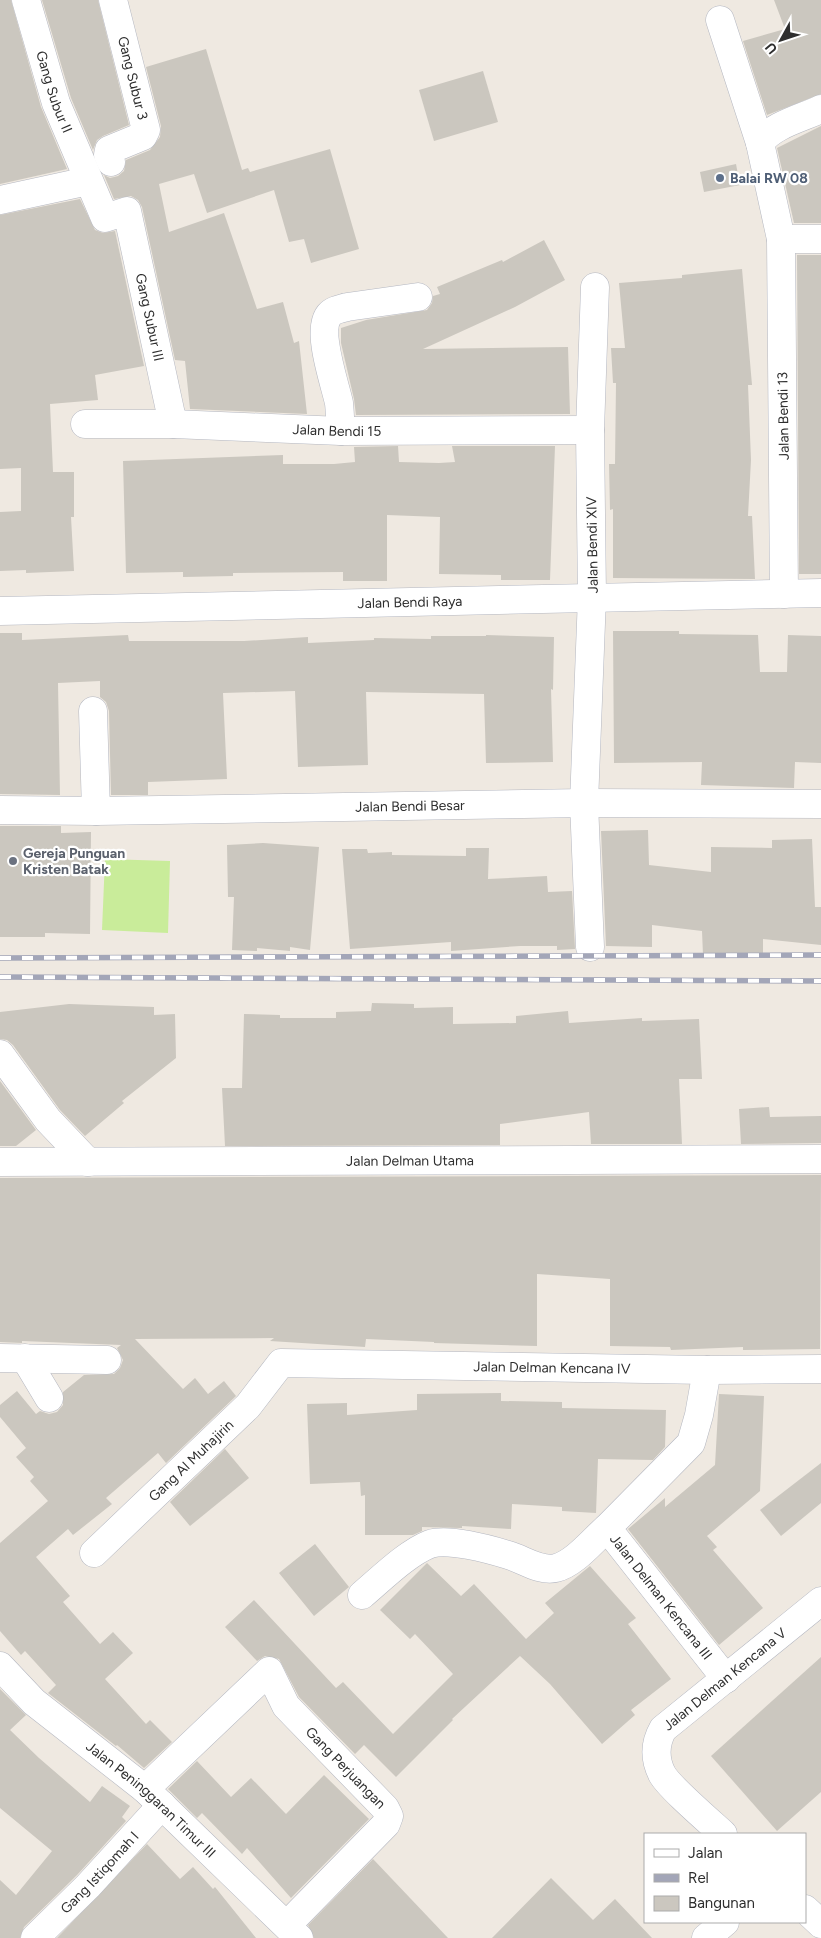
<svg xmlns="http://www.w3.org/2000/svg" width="821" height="1938" viewBox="0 0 821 1938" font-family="Figtree,sans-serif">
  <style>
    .pitch { fill: #c9ec9a }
    .building { fill: #cbc7bf }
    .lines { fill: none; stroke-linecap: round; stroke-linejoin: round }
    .minor-casing { stroke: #b4b7c1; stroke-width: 29 }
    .minor { stroke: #fff; stroke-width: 28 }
    .rail-casing { stroke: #a3a6b8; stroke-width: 5.5 }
    .rail { stroke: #fff; stroke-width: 4; stroke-dasharray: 11; stroke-linecap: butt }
    .service-dot { fill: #5c6f8a; stroke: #fff; stroke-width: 2 }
    .worship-dot { fill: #6b7280; stroke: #fff; stroke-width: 2 }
    .labels { text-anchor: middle; stroke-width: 4.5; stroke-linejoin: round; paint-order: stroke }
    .street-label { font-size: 14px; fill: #2e2e2e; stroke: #fff }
    .service-label { font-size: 14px; font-weight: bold; fill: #4e5e75; stroke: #fff; text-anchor: start }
    .worship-label { font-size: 14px; font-weight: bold; fill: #5b616d; stroke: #fff; text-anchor: start }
  </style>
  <rect width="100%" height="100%" fill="#efe9e1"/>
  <path class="pitch" d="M105,859l65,2 -2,72 -66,-3z"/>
  <g class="building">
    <path d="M0,0h11l30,107 26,62 -67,15z"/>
    <path d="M42,0h56l31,125 -26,11 -6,4 -4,10 -22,-52z"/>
    <path d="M774,0h47v94l-54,21 -24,-74 42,-12z"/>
    <path d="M206,49l36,121 6,-2 2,4 80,-23 29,100 -48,14 -7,-24 -15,3 -15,-52 -67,23 -13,-39 -35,10 10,48 55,-19 33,96 26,-7 11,41 5,-2 8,73 -117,-5 -5,-48 -10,-1 -33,-153 -4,-7 -7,-4 -17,3 -10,-24 6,3 8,-2 6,-5 2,-11 24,-10 10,-13 1,-11 -15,-59z"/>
    <path d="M483,71l15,51 -64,19 -15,-51z"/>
    <path d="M821,126v97h-27l-17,-75z"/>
    <path d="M736,164l4,21 -36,7 -4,-20z"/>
    <path d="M80,199l15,31 8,3 12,-2 29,135 -49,9 3,25 -48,4 3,68h21v45h-3l3,54 -48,2v-3l-26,1v-59l21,-1v-43l-21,1v-254z"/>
    <path d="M544,240l21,40 -50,27 -92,42 145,-2 2,67 -214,1 -2,-16 -13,-56v-15l25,-8 61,-10 5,-7 1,-7 7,-2 -3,-7 65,-27 1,2z"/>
    <path d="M797,255h24v319h-22z"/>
    <path d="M742,269l10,116h-4l3,75 -3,56h4l3,63 -142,-1v-69l-3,1 -1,-46h6l1,-81h-3l-2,-35h14l-6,-65 63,-5v-3z"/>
    <path d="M398,446l1,16 40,1 16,-1 -3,-16h103l-5,134h-49v-5l-62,-1 1,-57 -53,-2v66h-44v-9l-110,1v3l-50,1v-5l-57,1 -3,-112 160,-6v9h51l21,-2 -1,-15z"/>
    <path d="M613,631h66v3l79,1 2,37h27l1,-37 33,1v127l-26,-1 -1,26 -93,-3 1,-23 -88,1z"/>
    <path d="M0,633h22v7l106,-5 1,6h115l64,-4v6l66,-3v-2l57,1v-3h55v-1l68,2 -1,53 -2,-1 2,73 -67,1 -2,-69 -118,-2 2,73 -70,2 -3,-76 -72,2 4,86 -79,3v13h-37l-2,-84 -3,-9 -6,-5v-16l-42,2 2,112 -60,-1z"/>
    <path d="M0,826h61v7l30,-1 -1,102 -45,-1v4h-45z"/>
    <path d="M648,830l1,35 62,7v-25l61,1v-8l40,-1 3,68h6v38l-58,-6v15l-60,1 -1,-24 -50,-6v22l-46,-1 -5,-115z"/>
    <path d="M263,843l56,4 -9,103 -20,-3v4l-33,-3v3l-25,-1 2,-53h-6l-1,-52z"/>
    <path d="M466,848h23l-1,31 59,-3 1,16 24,-1 3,58 -18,1v-4h-37l-69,5v-9l-101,7 -8,-100h25l1,4 24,-1v3l74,1z"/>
    <path d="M372,1003l42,1v4l39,-1v17l63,-1v-7l52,-5 1,12 73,-5v3l57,-2 3,60h-23l3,65h-91l-2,-32 -89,12v21l-275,1 -3,-58h20l2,-74 36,1v3h56v-6l35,-1z"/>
    <path d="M69,1004l85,3v8l21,-1 1,44 -54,43 2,2 -39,33 -25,-26 -47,-65 -6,-5 -7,-1v-27z"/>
    <path d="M0,1081l36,49 -20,16h-16z"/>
    <path d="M769,1107l1,10 51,-1v27l-80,1 -2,-35z"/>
    <path d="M821,1175l-1,174 -77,1v-3l-72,3 -1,-3 -60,-1v-67l-73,-5v72l-103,-3v-1l-68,-3 -1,8 -95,-6 4,-3 -139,1 48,50 12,-11 13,16 16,-13 12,15 -70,67 -8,-10 -52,45 6,6 -39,31 -5,-6 -32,28 34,39 -7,6 37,42 13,-12 20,21 -28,26 41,45 4,-4 22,22 -28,26 -27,-23 -1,1 -68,-53 8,-8 -31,-34 -4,4 -21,-24v-88l48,-42 -18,-20 4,-4 -18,-20 10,-9 -26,-31v-12l17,-14 19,23 4,-3 9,3 8,-2 6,-7v-13l21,-17 30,-1 6,-6 3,-8 -6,-12 4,-3 -99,-4v2l-22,-1v-164z"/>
    <path d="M501,1393v8l61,1v6l104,2 -1,37 -12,13 -55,-1 -2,54 -34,-2v-4l-50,-3 -1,25 -49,-3v2l-40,-1v4l-9,4h-48v-40l-4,1 -1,-14 -50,2 -3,-80 40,-1v12l70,-5v-16z"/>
    <path d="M719,1394l45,2 -4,95 -53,45 10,11 -4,3 50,58 -44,37 -91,-116 37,-31v9l50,-42z"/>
    <path d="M225,1449l24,29 -59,48 -20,-24z"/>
    <path d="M821,1463v40l-40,33 -21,-26z"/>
    <path d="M315,1544l34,43 -35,29 -35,-43z"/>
    <path d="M427,1563l34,33 13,-12 52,55 28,-26 -9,-10 45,-37 46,52 -8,6 43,55 -40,31 4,5 -33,29 -52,-60 -30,-28 -68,63 1,1 -57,57 -32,-32 -9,9 -56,-57 -20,-38 -14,-3 -8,5 -32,-34 29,-27 82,88 7,-6 50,52 60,-60 -38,-40 -5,5 -30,-29z"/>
    <path d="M821,1657v135l-44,39 -66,-75z"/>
    <path d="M0,1689l26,26 -16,15 29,28 51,44 12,-16 28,20 -8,11 4,4 -49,54 -53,52 -4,11h-20v-58l16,15 36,-44 -52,-43z"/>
    <path d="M197,1761l34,36 20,-19 35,36 38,-39 45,44 -78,79 -44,-50 -5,6 -40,-41 -5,5 -29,-29z"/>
    <path d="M147,1844l33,35 13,-12 20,22 2,-2 41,51h-199z"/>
    <path d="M373,1859l75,79h-134l-6,-13z"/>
    <path d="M551,1878l42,42 22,-21 37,39h-160z"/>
  </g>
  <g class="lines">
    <g class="minor-casing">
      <g id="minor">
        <path id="s1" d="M26,0l30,103 49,115 22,-7 46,213"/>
        <path d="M720,20l40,123"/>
        <path d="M111,162l-3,-7 1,-5 34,-14 3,-6 -33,-130"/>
        <path d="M0,200l88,-19"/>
        <path d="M781,239h40"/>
        <path id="s2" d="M85,424h88l168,7 249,-1"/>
        <path d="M341,431c-1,-9 -1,-19 -2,-28 -4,-19 -23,-72 -10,-88 4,-5 11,-6 18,-8l71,-10"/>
        <path d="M784,594l-3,-355 -21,-96c12,-18 42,-25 61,-34"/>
        <path id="s3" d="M0,611l821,-18"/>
        <path d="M93,711l3,100"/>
        <path id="s4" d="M0,810l96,1 488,-8 237,1"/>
        <path d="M590,947l-6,-144 8,-206 -2,-167 5,-143"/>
        <path d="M0,1054l48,66 40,42"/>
        <path id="s5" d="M0,1162l821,-3"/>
        <path d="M0,1358l107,2"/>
        <path d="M25,1358l24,40"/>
        <path id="s6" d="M707,1370l-8,45 -8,28 -84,85 119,151"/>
        <path id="s7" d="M94,1553l154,-147 33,-43 426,7 114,-1"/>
        <path d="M362,1595c19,-16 45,-42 68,-51 18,-6 59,5 78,11 15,4 32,17 48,13 19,-5 36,-27 51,-40"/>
        <path id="s8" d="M0,1666l34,36 111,87 154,149"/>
        <path id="s9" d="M145,1789l124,-118 17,35 99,102 4,8 -3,8 -99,101"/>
        <path id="s10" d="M723,1834c-13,-12 -54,-47 -61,-60 -8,-16 -7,-31 1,-45l158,-128"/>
        <path d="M805,1909l16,15"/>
        <path id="s11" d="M35,1938l53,-52 74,-81"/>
        <path d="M706,1938l19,-16"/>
      </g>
    </g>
    <use href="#minor" class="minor"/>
    <g class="rail-casing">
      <g id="rail">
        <path d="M0,958l821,-3"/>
        <path d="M0,977l821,4"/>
      </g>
    </g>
    <use href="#rail" class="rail"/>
  </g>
  <circle class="service-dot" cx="720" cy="178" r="5"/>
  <circle class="worship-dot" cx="13" cy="861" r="5"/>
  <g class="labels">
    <g class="street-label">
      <text transform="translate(133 78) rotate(76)" y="5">Gang Subur 3</text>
      <text dy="5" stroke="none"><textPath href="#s1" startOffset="96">Gang Subur II</textPath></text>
      <text dy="5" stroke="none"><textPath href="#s1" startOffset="364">Gang Subur III</textPath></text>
      <text transform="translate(783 416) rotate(-91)" y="5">Jalan Bendi 13</text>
      <text dy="5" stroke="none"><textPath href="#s2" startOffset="252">Jalan Bendi 15</textPath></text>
      <text transform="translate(592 545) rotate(-91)" y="5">Jalan Bendi XIV</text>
      <text dy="5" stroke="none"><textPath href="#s3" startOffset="410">Jalan Bendi Raya</textPath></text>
      <text dy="5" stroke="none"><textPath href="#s4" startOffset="410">Jalan Bendi Besar</textPath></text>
      <text dy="5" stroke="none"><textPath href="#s5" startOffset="410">Jalan Delman Utama</textPath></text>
      <text dy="5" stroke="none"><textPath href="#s7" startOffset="538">Jalan Delman Kencana IV</textPath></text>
      <text dy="5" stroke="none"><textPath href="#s7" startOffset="134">Gang Al Muhajirin</textPath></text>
      <text dy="5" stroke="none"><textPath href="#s6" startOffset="282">Jalan Delman Kencana III</textPath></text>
      <text dy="5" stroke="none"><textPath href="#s10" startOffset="212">Jalan Delman Kencana V</textPath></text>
      <text dy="5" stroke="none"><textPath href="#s9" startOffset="296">Gang Perjuangan</textPath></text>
      <text dy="5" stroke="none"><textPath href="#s8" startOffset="202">Jalan Peninggaran Timur III</textPath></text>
      <text dy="5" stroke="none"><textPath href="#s11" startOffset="92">Gang Istiqomah I</textPath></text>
    </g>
    <g class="service-label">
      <text x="730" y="183">Balai RW 08</text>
    </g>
    <g class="worship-label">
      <text x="23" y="858">Gereja Punguan<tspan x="23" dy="16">Kristen Batak</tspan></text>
    </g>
  </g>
  <rect x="644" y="1833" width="162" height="90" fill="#ffffff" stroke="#ababab"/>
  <rect x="654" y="1849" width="25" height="8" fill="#ffffff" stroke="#ababab"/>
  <text x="688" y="1858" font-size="15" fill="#2e2e2e">Jalan</text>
  <rect x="654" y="1874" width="25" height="8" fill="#a3a6b8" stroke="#ababab"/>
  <text x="688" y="1883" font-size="15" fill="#2e2e2e">Rel</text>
  <rect x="654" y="1896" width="25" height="15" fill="#cbc7bf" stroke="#ababab"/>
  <text x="688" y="1908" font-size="15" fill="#2e2e2e">Bangunan</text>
  <g transform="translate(781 40) rotate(230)" stroke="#ffffff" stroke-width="4" paint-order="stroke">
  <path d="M0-4L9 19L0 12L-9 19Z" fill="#2e2e2e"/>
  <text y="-8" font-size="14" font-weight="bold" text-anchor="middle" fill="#2e2e2e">U</text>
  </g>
</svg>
